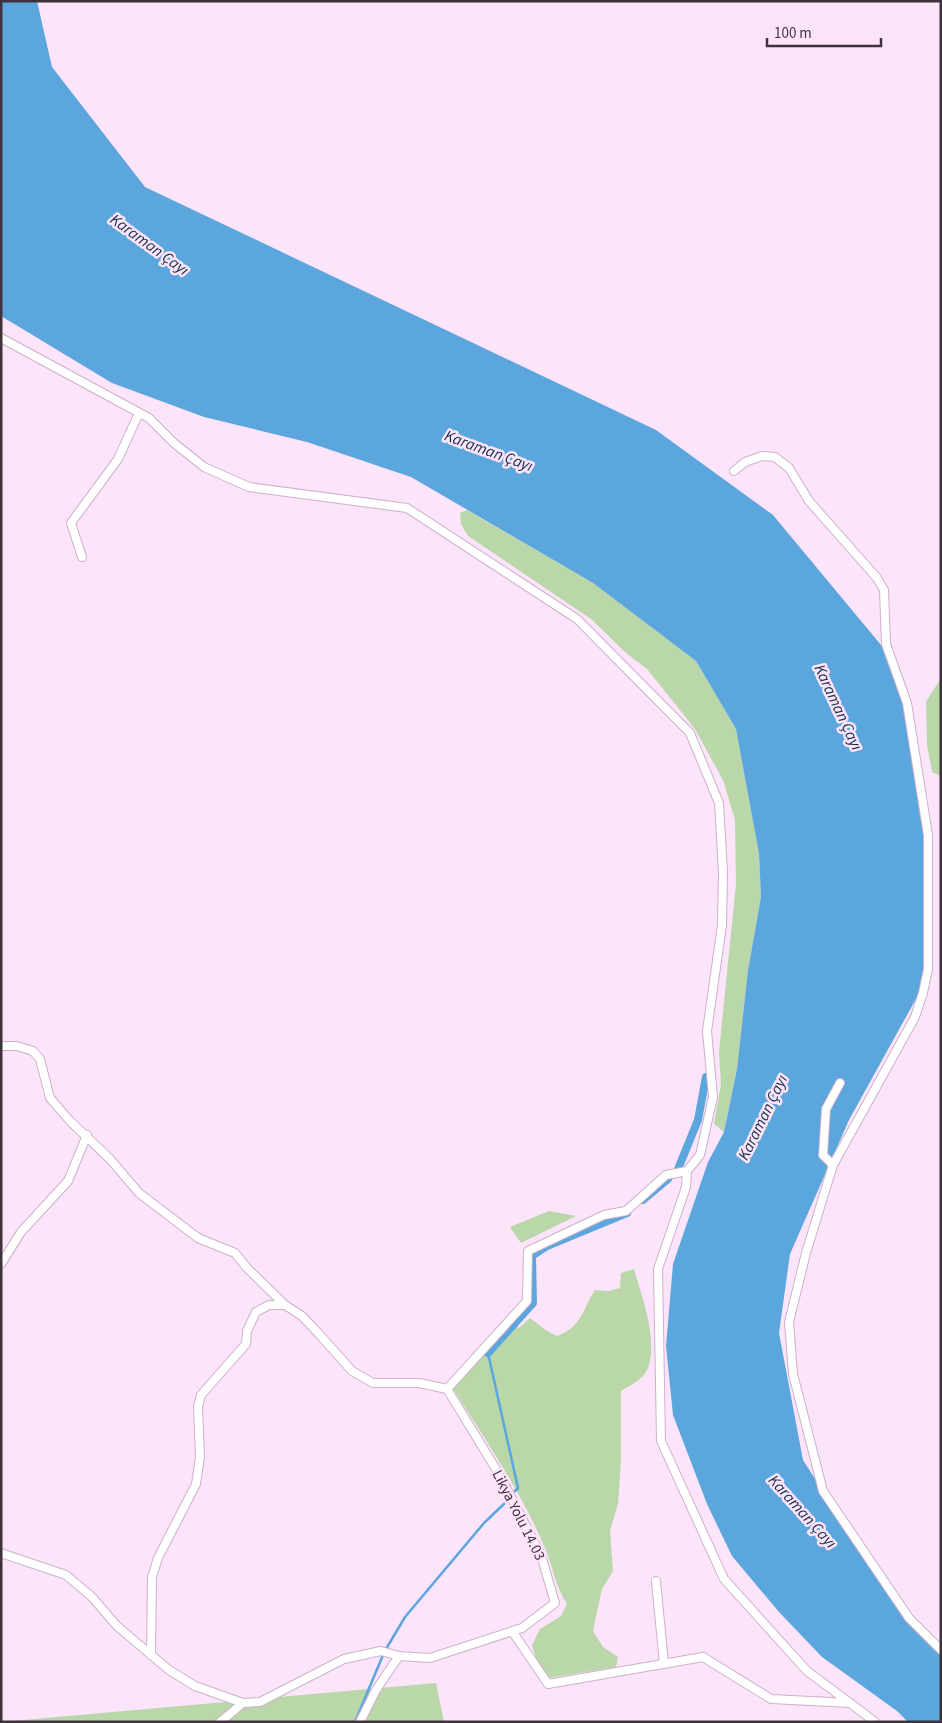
<svg xmlns="http://www.w3.org/2000/svg" width="942" height="1723" viewBox="0 0 942 1723" font-family="'Source Sans 3',sans-serif">
  <style>
    .green { fill: #bad7aa }
    .water { fill: #5ca6de }
    .lines { fill: none; stroke-linecap: round; stroke-linejoin: round }
    .stream { stroke: #5ca6de; stroke-width: 2.5 }
    .canal { stroke: #5ca6de; stroke-width: 8 }
    .minor-casing { stroke: #cdb0cb; stroke-width: 10 }
    .minor { stroke: #fff; stroke-width: 8 }
    .labels { text-anchor: middle; stroke-width: 5; stroke-linejoin: round; paint-order: stroke }
    .street-label { font-size: 15px; fill: #3e323d; stroke: #fce4fb }
    .water-label { font-size: 16px; font-style: italic; fill: #103047; stroke: #fce4fb }
  </style>
  <rect width="100%" height="100%" fill="#fce4fb"/>
  <g class="green">
    <path d="M467,510l126,73 103,78 40,68 23,125 2,43 -13,73 -11,99 -13,63 -10,-8 7,-40 -2,-32 17,-168 -1,-64 -12,-40 -28,-51 -48,-60 -21,-16 -35,-34 -123,-83 -7,-12 -1,-11z"/>
    <path d="M941,678v98l-9,-4 -5,-27 -1,-43z"/>
    <path d="M549,1211l27,5 -55,27 -11,-16z"/>
    <path d="M634,1269c8,28 23,66 15,96 -3,13 -18,20 -28,26v70l-3,43 -8,27 3,40 -11,18 -9,42 10,16 15,10 -2,10 -67,11 -12,-16 -5,-17 8,-16 21,-13 6,-12c-12,-18 -14,-37 -22,-56 -24,-56 -59,-108 -92,-159l57,-66 9,5 11,-10 17,13 10,5c25,-9 25,-26 38,-46l14,1 11,-3 1,-15z"/>
    <path d="M436,1683l8,39h-443z"/>
  </g>
  <path class="water" d="M1,1h36l15,66 93,120 511,243 117,85 108,130 31,82 21,170 -11,91 -73,132 -59,134 -11,79 24,127 93,145 45,44v73h-33l-11,-11 -75,-54 -43,-45 -47,-56 -25,-52 -34,-89 -7,-69 7,-82 35,-102 16,-30 13,-63 11,-99 13,-73 -2,-43 -23,-125 -40,-68 -103,-78 -182,-106 -104,-35 -103,-25 -92,-34 -111,-67z"/>
  <g class="lines">
    <g class="stream">
      <path d="M488,1353l30,135 -3,3"/>
      <path d="M386,1649l19,-32 79,-94 22,-21"/>
      <path d="M355,1722l28,-67"/>
    </g>
    <g class="canal">
      <path d="M678,1169l20,-49 8,-43"/>
      <path d="M643,1200l25,-21"/>
      <path d="M488,1353l45,-50 -1,-47 15,-10 80,-33"/>
    </g>
    <g class="minor-casing">
      <g id="minor">
        <path d="M1,338l148,80 25,25 30,24 45,20 158,21 170,111 113,114 29,70 4,69 -1,53 -15,106 6,66 -13,58 -13,16 -21,4 -40,36 -22,4 -76,36 -1,50 -80,88"/>
        <path d="M734,471l11,-9 17,-6 13,1 14,11 20,33 68,77 7,12 2,54 21,59 21,132v134l-5,24 -8,24 -82,148 -27,88 -17,69 4,52 30,117 86,127 32,32"/>
        <path d="M82,557l-11,-34 47,-64 21,-46"/>
        <path d="M1,1046h16l16,5 7,8 10,39 20,23 40,38 29,34 59,45 37,15 12,15 38,37 17,11 17,18 33,37 21,12h46l28,6"/>
        <path d="M833,1165l-10,-10 3,-46 14,-26"/>
        <path d="M687,1171l-1,16 -28,82 3,172 63,138 83,92 43,32"/>
        <path d="M1,1264l20,-32 47,-51 19,-46"/>
        <path d="M1,1553l65,22 26,22 25,29 52,44 26,16 48,17 17,-1 84,-43 37,-8 18,5 31,2 92,-30 33,-25 -14,-48 -42,-81 -52,-85"/>
        <path d="M656,1581l8,83"/>
        <path d="M512,1631l36,53 155,-27 68,42 79,4 25,19"/>
        <path d="M151,1655l1,-78 6,-19 38,-74 4,-27 -2,-50 3,-12 45,-51 1,-13 9,-19 13,-7h16"/>
        <path d="M220,1722l23,-19"/>
        <path d="M360,1722l16,-32 23,-34"/>
      </g>
    </g>
    <use href="#minor" class="minor"/>
  </g>
  <g class="labels">
    <g class="street-label">
      <text transform="translate(519 1515) rotate(63)" y="5">Likya Yolu 14.03</text>
    </g>
    <g class="water-label">
      <text transform="translate(150 244) rotate(36)" y="6">Karaman Çayı</text>
      <text transform="translate(489 450) rotate(20)" y="6">Karaman Çayı</text>
      <text transform="translate(839 707) rotate(65)" y="6">Karaman Çayı</text>
      <text transform="translate(762 1117) rotate(-64)" y="6">Karaman Çayı</text>
      <text transform="translate(803 1511) rotate(48)" y="6">Karaman Çayı</text>
    </g>
  </g>
  <rect width="942" height="1723" fill="none" stroke="#3e323d" stroke-width="5"/>
  <path d="M767 38v8h114v-8" fill="none" stroke="#3e323d" stroke-width="2.5"/>
  <text x="774" y="38" font-size="15" fill="#3e323d" stroke="#fce4fb" stroke-width="4" paint-order="stroke">100 m</text>
</svg>
